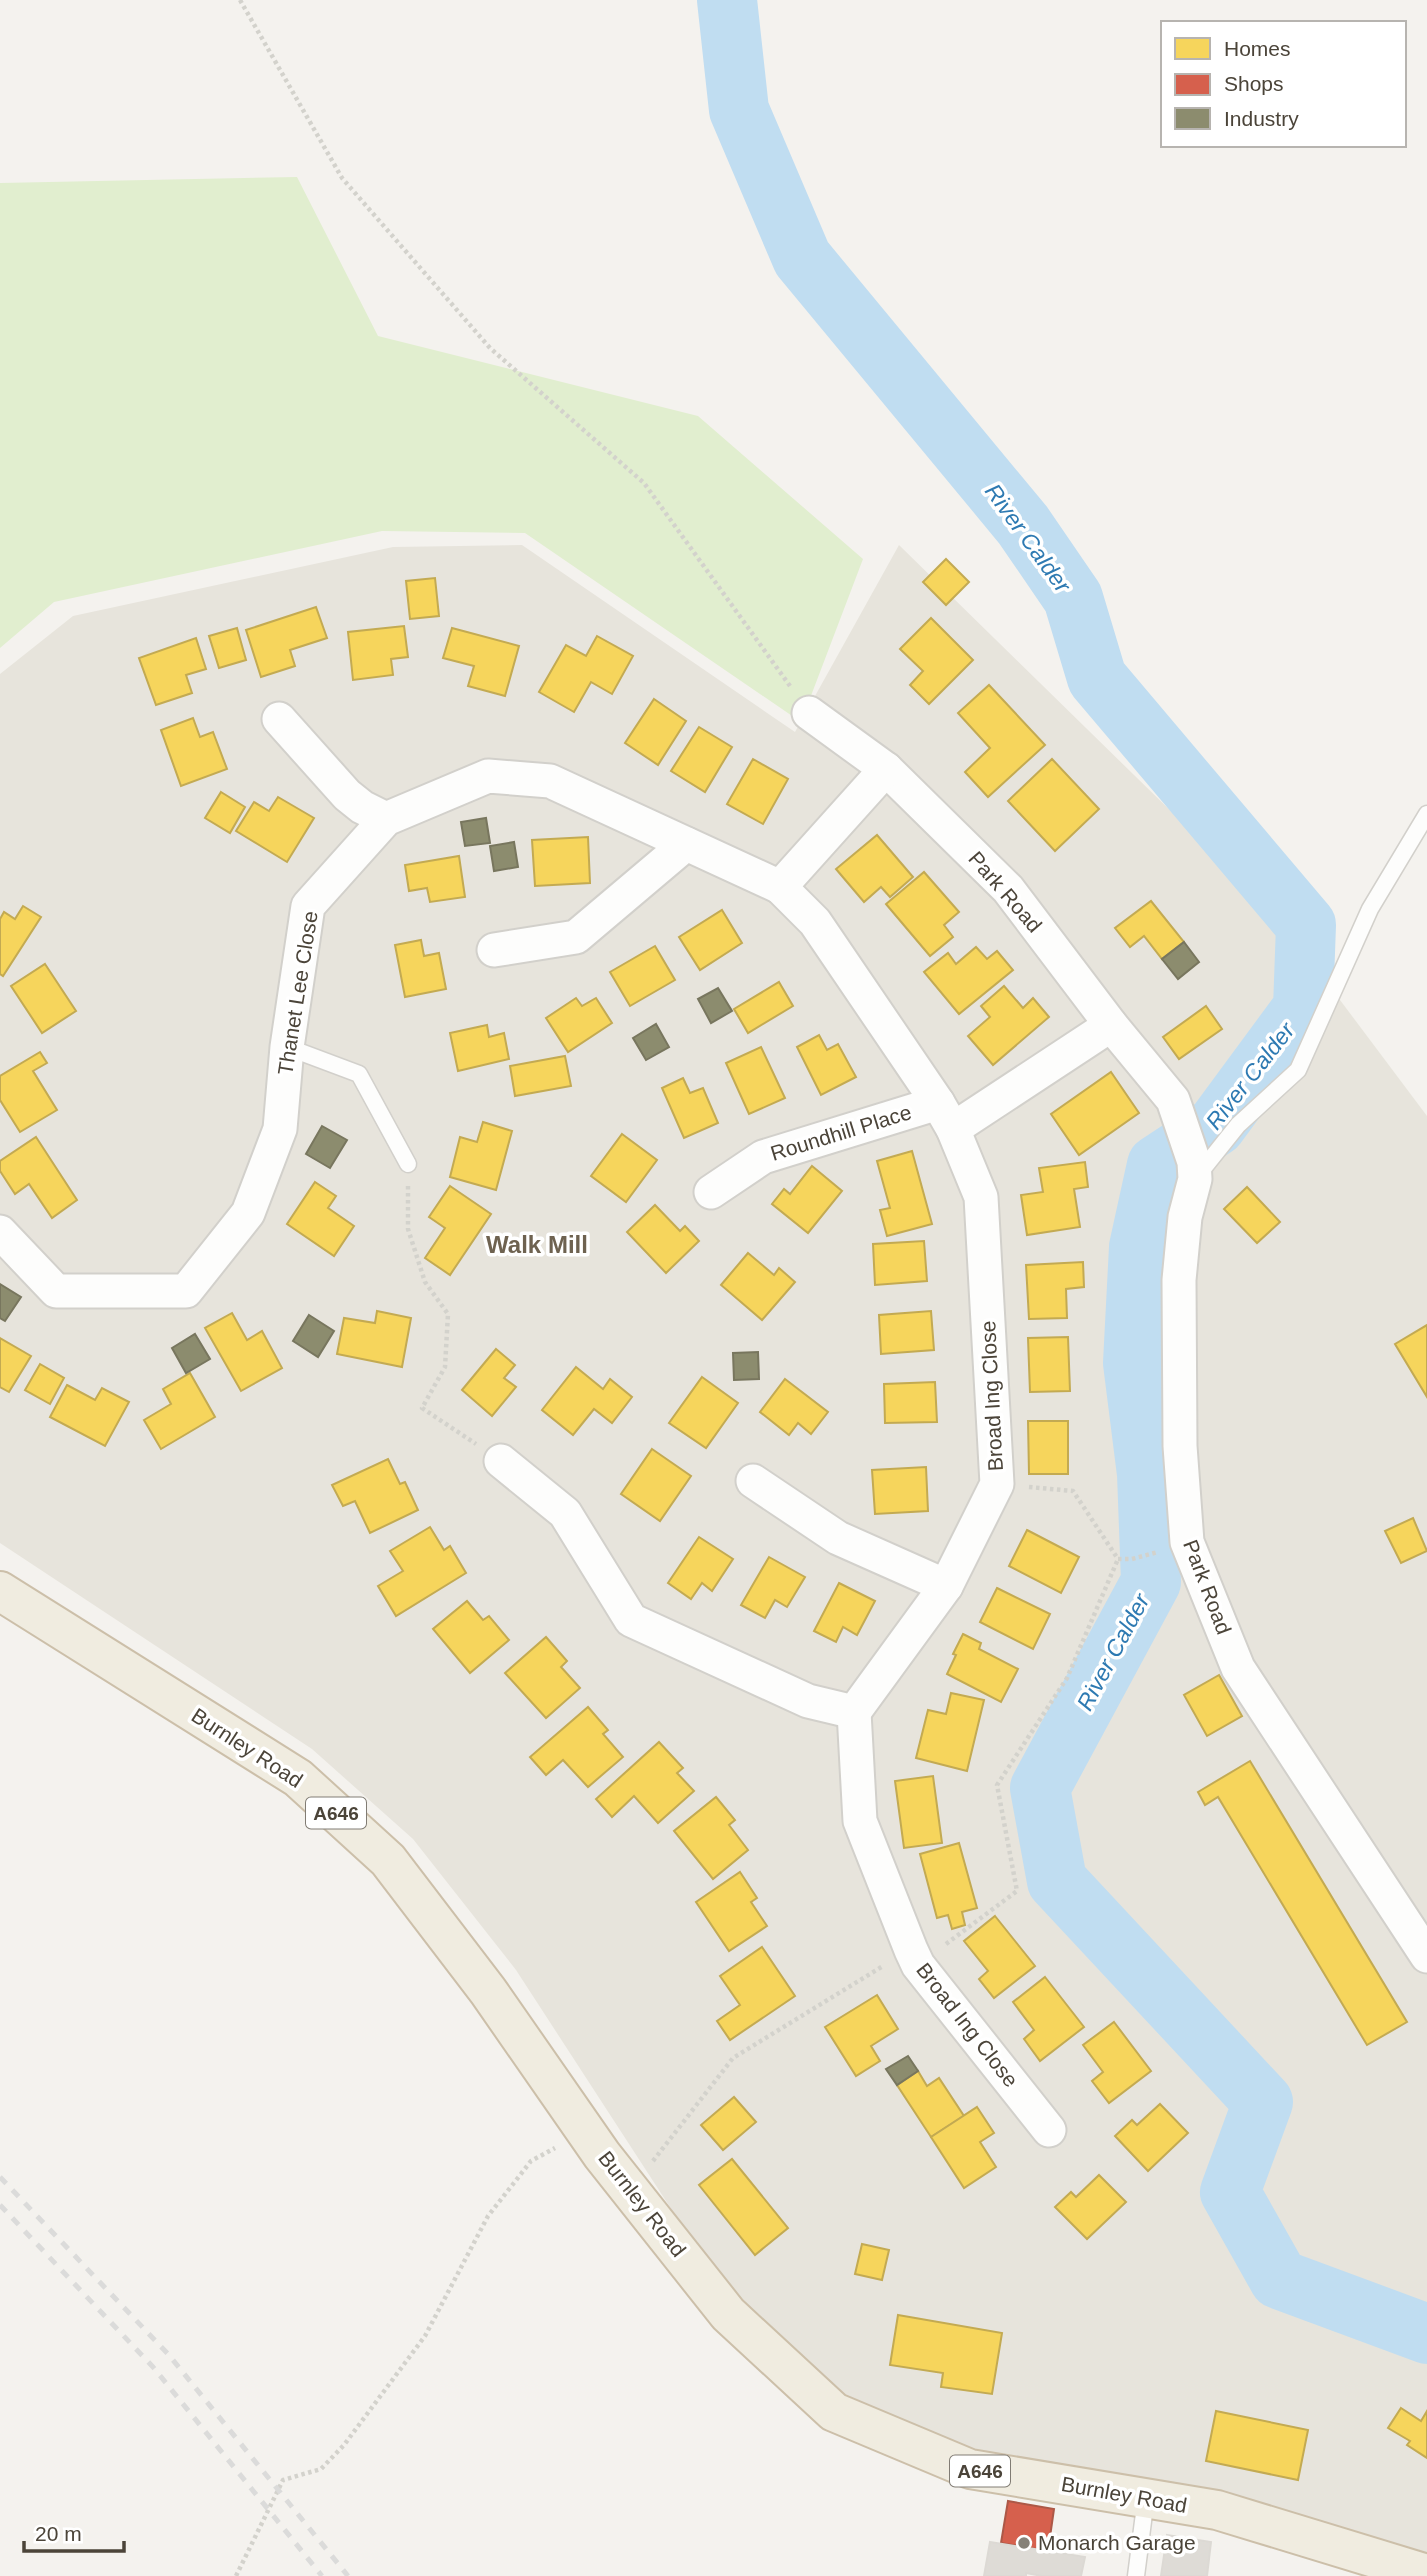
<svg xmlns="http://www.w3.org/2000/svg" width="1427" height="2576" viewBox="0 0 1427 2576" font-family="Helvetica,sans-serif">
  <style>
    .residential { fill: #e7e4dc }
    .green { fill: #e1eecf }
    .homes { fill: #f6d55c; stroke: #c3aa52; stroke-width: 2 }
    .shops { fill: #d6604d; stroke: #ac5847; stroke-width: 2 }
    .industry { fill: #8c8c6e; stroke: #78765e; stroke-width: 2 }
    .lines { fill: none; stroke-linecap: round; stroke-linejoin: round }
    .river { stroke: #c0ddf1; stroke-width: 60 }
    .building { fill: #dedbd6; stroke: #dcd9d4; stroke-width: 2 }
    .service-casing { stroke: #d2d0cb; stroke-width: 19 }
    .minor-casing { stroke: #d2d0cb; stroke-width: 37 }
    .trunk-casing { stroke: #ccbfa9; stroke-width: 42 }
    .path { stroke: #d3d2cc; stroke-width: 4.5; stroke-dasharray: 3.5 3.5; stroke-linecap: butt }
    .service { stroke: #fdfdfc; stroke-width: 16 }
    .minor { stroke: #fdfdfc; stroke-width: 33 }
    .trunk { stroke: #f0ece0; stroke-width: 38 }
    .rail { stroke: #dbdbda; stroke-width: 5; stroke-dasharray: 9 9; stroke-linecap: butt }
    .poi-dot { fill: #868178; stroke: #fff; stroke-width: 2.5 }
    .labels { text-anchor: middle; stroke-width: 7; stroke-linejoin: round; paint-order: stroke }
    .shield { fill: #fff; stroke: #817c74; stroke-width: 2 }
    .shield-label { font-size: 19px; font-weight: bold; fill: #4b4439 }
    .street-label { font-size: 21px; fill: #4b4439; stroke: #fff }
    .poi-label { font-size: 21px; fill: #4b4439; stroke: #fff; text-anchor: start }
    .water-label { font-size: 23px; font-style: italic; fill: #2e7ab2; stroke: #fff }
    .quarter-label { font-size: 24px; font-weight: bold; fill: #6e6250; stroke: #fff }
  </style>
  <rect width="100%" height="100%" fill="#f4f2ee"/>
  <path class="residential" d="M522,545l273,187 104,-187 375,367 153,204v1444l-454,-95 -139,-68 -103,-96 -215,-331 -103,-131 -101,-90 -312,-206v-869l73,-58 320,-69z"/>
  <path class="green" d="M297,177l81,159 320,80 165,143 -62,163 -276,-189 -143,-2 -328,71 -54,46v-465z"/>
  <g class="homes">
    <path d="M946,559l23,23 -23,23 -23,-23z"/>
    <path d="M435,578l4,38 -29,3 -4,-38z"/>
    <path d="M316,607l11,31 -37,12 5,16 -34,11 -15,-47z"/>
    <path d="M931,618l42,42 -44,44 -19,-19 13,-14 -23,-22z"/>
    <path d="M404,626l4,31 -17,2 2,16 -40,5 -5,-48z"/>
    <path d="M237,628l9,32 -27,8 -10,-32z"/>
    <path d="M452,628l67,18 -14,50 -37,-10 6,-20 -31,-8z"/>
    <path d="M597,636l36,20 -21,38 -21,-12 -17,30 -35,-20 27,-47 20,11z"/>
    <path d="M196,638l10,31 -20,6 6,18 -36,12 -17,-47z"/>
    <path d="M989,685l56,60 -57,52 -23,-25 25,-24 -32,-35z"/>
    <path d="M654,699l32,22 -28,44 -33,-22z"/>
    <path d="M193,718l7,19 13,-5 14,37 -46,17 -20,-56z"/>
    <path d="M699,727l33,20 -27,45 -34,-21z"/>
    <path d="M753,759l35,20 -25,45 -36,-20z"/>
    <path d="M1052,759l47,50 -44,42 -47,-50z"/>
    <path d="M221,792l24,15 -15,26 -25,-15z"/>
    <path d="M278,797l36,21 -27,44 -51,-31 18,-29 15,9z"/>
    <path d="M877,835l36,42 -23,20 -9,-10 -17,15 -28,-33z"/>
    <path d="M588,837l2,46 -55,3 -3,-46z"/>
    <path d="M459,856l6,41 -35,5 -3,-14 -18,3 -4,-26z"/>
    <path d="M924,872l35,40 -15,13 9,12 -23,19 -44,-52z"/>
    <path d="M1151,901l33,41 -22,17 -18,-23 -14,11 -15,-19z"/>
    <path d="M23,906l18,11 -38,59 -3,-2v-55l4,-7 11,7z"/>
    <path d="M722,910l20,33 -42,27 -21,-33z"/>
    <path d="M421,940l3,16 15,-3 7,36 -41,8 -10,-52z"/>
    <path d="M655,946l20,34 -45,26 -20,-34z"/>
    <path d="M976,947l11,12 10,-8 16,19 -54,44 -35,-42 24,-19 8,11z"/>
    <path d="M45,964l31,47 -34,22 -31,-47z"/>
    <path d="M779,982l14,24 -45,27 -14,-24z"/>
    <path d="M1004,986l19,22 10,-10 16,19 -56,48 -25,-29 22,-19 -9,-11z"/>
    <path d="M576,998l6,8 14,-8 16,25 -44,29 -22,-34z"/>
    <path d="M1206,1006l16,23 -43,30 -16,-22z"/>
    <path d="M487,1025l2,12 15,-4 5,26 -51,12 -8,-38z"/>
    <path d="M819,1035l8,15 11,-6 18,33 -35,18 -24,-48z"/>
    <path d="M761,1047l24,51 -36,16 -23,-51z"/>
    <path d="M40,1052l7,11 -14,8 24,39 -37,22 -20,-32v-24z"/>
    <path d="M565,1056l6,30 -56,10 -5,-30z"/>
    <path d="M1111,1072l28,41 -60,42 -28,-41z"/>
    <path d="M683,1078l7,15 13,-5 15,35 -34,15 -22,-50z"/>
    <path d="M483,1122l29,9 -16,59 -46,-13 10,-40 17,5z"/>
    <path d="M622,1134l35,26 -31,42 -35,-26z"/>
    <path d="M36,1137l41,63 -25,18 -23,-34 -14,10 -15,-23v-10z"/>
    <path d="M912,1151l20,73 -45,12 -7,-26 10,-2 -13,-47z"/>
    <path d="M1085,1162l3,25 -14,2 6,38 -53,8 -6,-40 22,-3 -4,-24z"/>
    <path d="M812,1166l30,25 -34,42 -36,-29 12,-15 6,5z"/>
    <path d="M315,1182l21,14 -8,12 26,18 -20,30 -47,-32z"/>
    <path d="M450,1186l41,28 -41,61 -25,-17 20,-30 -16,-11z"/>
    <path d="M1247,1187l33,35 -23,21 -33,-34z"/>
    <path d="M655,1205l25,26 5,-5 14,15 -33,32 -39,-41z"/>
    <path d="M924,1241l3,40 -52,4 -2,-41z"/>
    <path d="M748,1253l26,22 5,-7 16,14 -33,38 -41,-35z"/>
    <path d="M1083,1262l1,25 -18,2 1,29 -38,1 -3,-54z"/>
    <path d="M377,1311l34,7 -9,49 -65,-13 7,-36 31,5z"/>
    <path d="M931,1311l3,39 -53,4 -2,-39z"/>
    <path d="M232,1313l15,27 15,-9 20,37 -41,23 -36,-63z"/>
    <path d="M1427,1325v72l-32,-53z"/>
    <path d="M1068,1337l2,54 -40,1 -2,-54z"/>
    <path d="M0,1338l31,18 -22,36 -9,-5z"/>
    <path d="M496,1349l19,16 -11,13 12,9 -24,29 -30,-26z"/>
    <path d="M40,1364l24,14 -14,26 -25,-14z"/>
    <path d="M576,1367l27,22 7,-10 22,18 -20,26 -18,-14 -21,26 -31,-25z"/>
    <path d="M190,1373l25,44 -54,32 -17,-29 27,-16 -8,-15z"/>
    <path d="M702,1377l36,26 -32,45 -37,-25z"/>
    <path d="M785,1379l43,33 -17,22 -13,-11 -9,12 -29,-23z"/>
    <path d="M935,1382l2,40 -52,1 -1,-39z"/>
    <path d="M67,1385l28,15 7,-12 27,14 -24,44 -55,-29z"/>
    <path d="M1028,1421h40v53h-39z"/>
    <path d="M652,1449l39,27 -31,45 -39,-27z"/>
    <path d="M388,1459l12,25 5,-2 13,28 -48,23 -15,-32 -12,5 -11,-21z"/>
    <path d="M926,1467l2,44 -53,3 -3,-44z"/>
    <path d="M1413,1518l14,33 -26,12 -16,-32z"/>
    <path d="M430,1527l14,23 6,-4 16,27 -70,43 -18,-30 25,-15 -13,-20z"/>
    <path d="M1027,1530l52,27 -18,36 -52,-27z"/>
    <path d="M699,1537l34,22 -21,32 -10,-8 -11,16 -23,-16z"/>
    <path d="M769,1557l36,20 -18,30 -12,-7 -10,18 -24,-13z"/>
    <path d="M839,1583l36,18 -18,34 -14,-8 -7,15 -22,-11z"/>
    <path d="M997,1588l53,26 -17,35 -53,-27z"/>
    <path d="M467,1601l16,19 6,-4 20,24 -39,33 -37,-44z"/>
    <path d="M963,1634l18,9 -2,6 39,20 -17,33 -54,-28 9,-19 -3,-1z"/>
    <path d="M546,1637l21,24 -6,6 19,21 -34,30 -41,-45z"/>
    <path d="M1219,1675l23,41 -35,20 -23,-41z"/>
    <path d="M951,1693l33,7 -17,71 -51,-13 12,-48 18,4z"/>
    <path d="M588,1707l20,23 -5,4 20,23 -35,30 -25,-27 -17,15 -16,-18z"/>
    <path d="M659,1742l24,26 -6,5 17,18 -36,32 -24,-27 -22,21 -16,-18z"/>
    <path d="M1250,1761l157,261 -40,23 -149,-248 -13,8 -7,-13z"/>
    <path d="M933,1776l9,67 -38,5 -9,-67z"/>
    <path d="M716,1797l19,23 -6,5 19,25 -35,29 -39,-48z"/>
    <path d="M959,1843l18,65 -15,4 3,13 -13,4 -4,-14 -11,3 -17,-64z"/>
    <path d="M740,1872l17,26 -6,4 16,24 -38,25 -33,-49z"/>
    <path d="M995,1916l40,50 -41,32 -15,-19 9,-8 -24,-30z"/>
    <path d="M762,1947l33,49 -65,44 -13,-19 23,-16 -20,-29z"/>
    <path d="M1045,1977l39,50 -44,34 -16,-22 10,-9 -21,-28z"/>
    <path d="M877,1995l21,34 -27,17 9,15 -24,15 -31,-49z"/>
    <path d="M1114,2022l37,49 -42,32 -17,-22 11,-9 -20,-27z"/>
    <path d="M918,2071l9,15 12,-8 25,38 -33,21 -34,-52z"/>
    <path d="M734,2097l22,25 -33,28 -22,-25z"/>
    <path d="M1160,2104l28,29 -40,38 -33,-35 17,-16 5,5z"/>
    <path d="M977,2107l17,26 -14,9 16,25 -32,21 -33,-51z"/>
    <path d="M732,2159l56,69 -33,27 -56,-70z"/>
    <path d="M1099,2175l27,27 -39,37 -32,-32 16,-15 5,5z"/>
    <path d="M862,2244l27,6 -7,30 -27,-6z"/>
    <path d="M898,2315l104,18 -10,61 -51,-7 2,-14 -53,-8z"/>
    <path d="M1401,2408l20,13 6,-10v47l-20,-13 3,-4 -22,-13z"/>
    <path d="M1216,2411l92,19 -10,50 -92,-19z"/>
  </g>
  <path class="shops" d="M1008,2501l46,8 -6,42 -47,-8z"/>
  <g class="industry">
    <path d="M486,818l4,25 -25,3 -4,-24z"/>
    <path d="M514,842l4,25 -24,4 -4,-25z"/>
    <path d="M1184,942l15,20 -21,17 -16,-20z"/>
    <path d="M718,988l14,23 -21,12 -13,-24z"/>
    <path d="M656,1024l13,23 -23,13 -13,-22z"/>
    <path d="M322,1126l25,14 -17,28 -24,-14z"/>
    <path d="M0,1284l21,13 -16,24 -5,-3z"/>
    <path d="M309,1315l25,16 -16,26 -25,-16z"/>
    <path d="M195,1334l15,25 -24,14 -14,-25z"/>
    <path d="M758,1352l1,27 -25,1 -1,-27z"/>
    <path d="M908,2056l10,15 -21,14 -11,-16z"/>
  </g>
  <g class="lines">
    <path class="river" d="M727,0l12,110 63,148 221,267 50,73 24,80 209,247 -3,83 -87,118 -59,39 -18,82 -6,116 14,111 4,108 -111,206 17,93 206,221 -33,90 49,87 148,55"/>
  </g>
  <g class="building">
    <path d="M1167,2535l44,7 -4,34h-46z"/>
    <path d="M990,2542l95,15 -4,19h-39l-16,-3v3h-42z"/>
  </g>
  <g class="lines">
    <g class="service-casing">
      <g id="service">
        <path d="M287,1047l72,27 49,90"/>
        <path d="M1198,1175l40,-50 60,-55 72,-161 57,-95"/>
        <path d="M1136,2576l10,-78"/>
      </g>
    </g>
    <g class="minor-casing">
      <g id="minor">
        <path d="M809,713l77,56 122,120 103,136 62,75 21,62 1,17 -10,38 -6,63 1,166 7,96 51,126 189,288"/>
        <path d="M279,719l68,76 15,12 24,12"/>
        <path d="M494,950l82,-13 110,-93"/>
        <path d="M953,1129l158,-104"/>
        <path d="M711,1192l52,-35 175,-54"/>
        <path d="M0,1232l56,59h130l62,-78 32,-84 7,-82 21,-141 78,-87 102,-43 62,5 230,106 106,-118"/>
        <path d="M501,1461l64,52 66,107 177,81 46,11 92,-126 51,-102 -16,-287 -28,-68 -15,-26 -123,-181 -35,-35"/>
        <path d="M753,1481l85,57 108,48"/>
        <path d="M854,1712l6,109 51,129 7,15 131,165"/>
      </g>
    </g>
    <g class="trunk-casing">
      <path id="trunk" d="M0,1591l298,187 90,82 100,131 114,164 126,159 106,98 136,57 247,41 210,64"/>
    </g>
    <g class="path">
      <path d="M240,0l102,178 148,170 154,135 146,203"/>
      <path d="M408,1186v43l17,53 23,32 -3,53 -23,41 54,36"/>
      <path d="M1029,1487l44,4 45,68"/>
      <path d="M1118,1559h14l26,-7"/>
      <path d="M946,1944l71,-53 -20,-106 70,-107 51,-119"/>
      <path d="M653,2161l80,-103 150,-92"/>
      <path d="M236,2576l47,-96 38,-11 23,-24 81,-109 63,-120 43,-55 24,-13"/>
    </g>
    <use href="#service" class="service"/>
    <use href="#minor" class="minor"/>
    <use href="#trunk" class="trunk"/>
    <g class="rail">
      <path d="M0,2177l168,177 180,222"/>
      <path d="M0,2205l153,162 169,209"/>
    </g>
  </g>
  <circle class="poi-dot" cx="1024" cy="2543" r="7"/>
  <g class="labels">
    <g class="shield">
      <rect x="306" y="1797.5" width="60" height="31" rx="5"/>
      <rect x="950" y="2455.5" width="60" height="31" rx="5"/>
    </g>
    <g class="shield-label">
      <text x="336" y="1820">A646</text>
      <text x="980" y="2478">A646</text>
    </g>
    <g class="street-label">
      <text transform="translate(1005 892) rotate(49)" y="7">Park Road</text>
      <text transform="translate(298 993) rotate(-81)" y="7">Thanet Lee Close</text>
      <text transform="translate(841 1133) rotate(-17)" y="7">Roundhill Place</text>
      <text transform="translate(992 1396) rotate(-93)" y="7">Broad Ing Close</text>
      <text transform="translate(1207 1587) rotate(69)" y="7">Park Road</text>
      <text transform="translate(247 1748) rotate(33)" y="7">Burnley Road</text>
      <text transform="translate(967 2025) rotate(52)" y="7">Broad Ing Close</text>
      <text transform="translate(642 2204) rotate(52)" y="7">Burnley Road</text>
      <text transform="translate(1124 2495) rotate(10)" y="7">Burnley Road</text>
    </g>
    <g class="poi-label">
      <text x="1038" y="2550">Monarch Garage</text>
    </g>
    <g class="water-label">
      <text transform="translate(1028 538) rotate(54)" y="8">River Calder</text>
      <text transform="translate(1250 1076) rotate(-52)" y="8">River Calder</text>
      <text transform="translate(1113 1652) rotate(-62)" y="8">River Calder</text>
    </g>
    <g class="quarter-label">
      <text x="537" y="1253">Walk Mill</text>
    </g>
  </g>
  <rect x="1161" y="21" width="245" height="126" fill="#ffffff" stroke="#b7b4b0" stroke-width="2"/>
  <rect x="1175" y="38" width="35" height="21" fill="#f6d55c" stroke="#b7b4b0" stroke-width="2"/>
  <text x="1224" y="56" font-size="21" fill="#4b4439">Homes</text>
  <rect x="1175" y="74" width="35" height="21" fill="#d6604d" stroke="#b7b4b0" stroke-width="2"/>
  <text x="1224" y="91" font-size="21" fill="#4b4439">Shops</text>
  <rect x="1175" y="108" width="35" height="21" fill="#8c8c6e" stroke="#b7b4b0" stroke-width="2"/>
  <text x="1224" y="126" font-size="21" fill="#4b4439">Industry</text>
  <path d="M24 2541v10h100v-10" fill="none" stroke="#4b4439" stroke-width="3.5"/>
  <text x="35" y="2541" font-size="21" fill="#4b4439" stroke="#ffffff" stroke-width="5" paint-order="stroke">20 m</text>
</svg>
